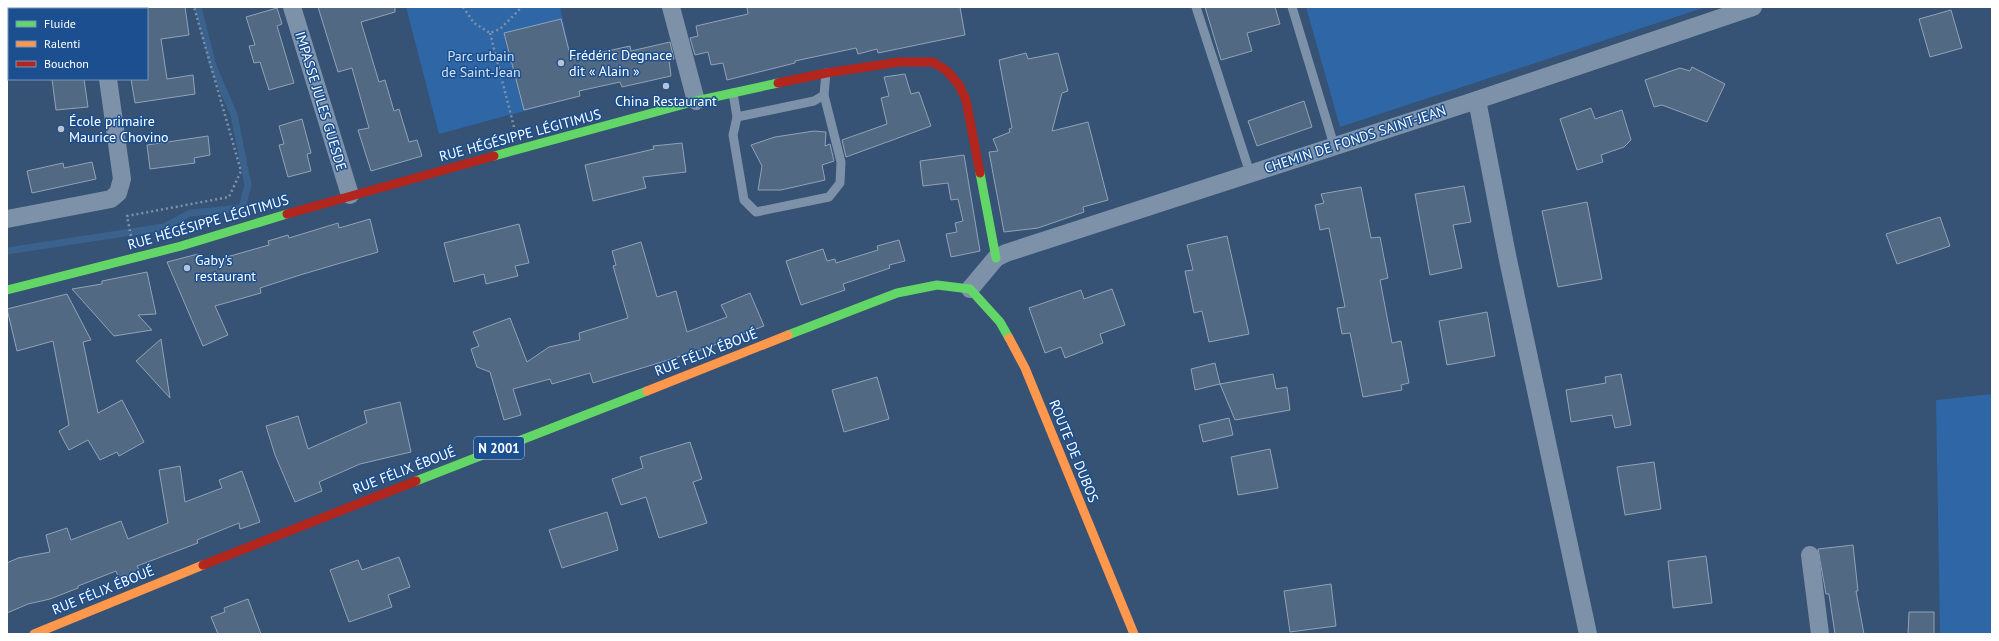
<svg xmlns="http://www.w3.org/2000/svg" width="1999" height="641" viewBox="0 0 1999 641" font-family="'PT Sans',sans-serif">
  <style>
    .green { fill: #2f66a5 }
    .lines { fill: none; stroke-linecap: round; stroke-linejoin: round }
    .stream { stroke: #3b618d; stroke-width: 7 }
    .building { fill: #526984; stroke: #92a2b6 }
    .path { stroke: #7d92a8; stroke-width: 2.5; stroke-dasharray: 2 3; stroke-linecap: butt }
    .lane { stroke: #7d92a8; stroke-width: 9 }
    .street { stroke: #7d92a8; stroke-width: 18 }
    .fast { stroke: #63d668; stroke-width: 9 }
    .slow { stroke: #ff974d; stroke-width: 9 }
    .jam { stroke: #b3261e; stroke-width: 9 }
    .poi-dot { fill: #b9c2ce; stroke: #1b4f8f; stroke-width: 1.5 }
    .labels { text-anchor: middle; stroke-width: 3; stroke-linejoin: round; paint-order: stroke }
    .shield { fill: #1b4f8f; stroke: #bbcadd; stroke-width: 1 }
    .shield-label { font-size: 13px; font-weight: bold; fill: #fff }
    .poi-label { font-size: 14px; fill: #fff; stroke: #1b4f8f; text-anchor: start }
    .park-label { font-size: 14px; fill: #cfe3fa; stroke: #1b4f8f }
    .street-label { font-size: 14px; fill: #fff; stroke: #1b4f8f }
  </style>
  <rect width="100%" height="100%" fill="#365274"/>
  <g class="green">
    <path d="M406,7h154l20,89 -141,38z"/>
    <path d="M1306,7h400l-366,120z"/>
    <path d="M1992,394v240h-52l-4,-234z"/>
  </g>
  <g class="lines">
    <path class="stream" d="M7,251l157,-24 26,-14 52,-5 6,-23 -14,-70 -21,-49 -15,-59"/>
  </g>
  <g class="building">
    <path d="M147,7h38l4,28 -28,4 6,40 26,-4 2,19 -60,9 -4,-24h16z"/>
    <path d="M318,7h77v5l-34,10 18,60 6,-2 9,31 5,-2 10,33 8,-2 5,16 -51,15 -13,-41 11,-2 -17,-60 -14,4z"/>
    <path d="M747,7h213l5,28 -87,18 -1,-4 -19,5 -2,-6 -61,13v2l-68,17 -4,-17 -12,2 -3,-13 -13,3 -5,-17 8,-2 -2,-10 52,-12z"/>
    <path d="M1205,7h70l5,17 -33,9 5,18 -31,9z"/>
    <path d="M277,8l5,16 -5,2 17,57 -25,7 -9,-28 -6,1 -5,-17 6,-1 -9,-28z"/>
    <path d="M1951,10l11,38 -32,9 -11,-38z"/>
    <path d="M561,19l10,40 59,-13 1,5 39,-9 4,17 -5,1 2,16 -49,11 -2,-5 -41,9 1,5 -56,14 -20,-77z"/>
    <path d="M1026,53l2,6 30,-6 10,38 -6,2 -10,38 36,-9 20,78 -25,7 1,5 -46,16 -34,4 -15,-80 9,-1 -5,-12 17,-7 -1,-3 3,-1 -13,-68z"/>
    <path d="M1692,67l33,17 -18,38 -45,-17 -8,2 -9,-27 35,-12 10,3z"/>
    <path d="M905,74l6,20 8,-2 12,34 -85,31 -4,-17 45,-16 -6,-26 8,-2 -5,-19z"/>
    <path d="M52,79h32l4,28 -32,3z"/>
    <path d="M1304,101l8,26 -55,19 -9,-25z"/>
    <path d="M1591,108l4,11 27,-9 9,30 -7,7 -23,8 2,7 -26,8 -17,-51z"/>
    <path d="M302,119l9,34 -4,1 4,17 -23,6 -9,-32 5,-1 -5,-18z"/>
    <path d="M814,131l12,1 -1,14 5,-2 4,17 -12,4 3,15 -44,10h-23l4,-24 -11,-21 24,-8z"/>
    <path d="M208,136l2,19 -16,3 1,5 -45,6 -3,-24z"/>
    <path d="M682,143l4,29 -43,5 3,11 -53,13 -8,-36 69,-16 -1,-3z"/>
    <path d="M964,155l16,96 -29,6 -5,-23 11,-2 -2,-9 8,-2 -5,-22 -7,1 -3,-17 -25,3 -3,-25z"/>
    <path d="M92,162l4,17 -64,14 -5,-22 36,-8 1,5z"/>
    <path d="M1464,186l7,36 -18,3 9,43 -32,7 -15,-81z"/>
    <path d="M1361,187l10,51 9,-1 8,41 -8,2 12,63 9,-2 8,42 -8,2 1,5 -39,7 -13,-64 -8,1 -5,-26 8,-1 -16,-79 -9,2 -5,-25 9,-2 -3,-9z"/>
    <path d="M1587,202l15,77 -44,8 -16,-76z"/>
    <path d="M1940,217l10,29 -53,18 -11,-30z"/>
    <path d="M370,219l8,33 -78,23 -40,13 1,5 -46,13 13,29 -25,11 -36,-84 31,-8 4,10 67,-19 -1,-4 20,-6 1,3 49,-15 1,5z"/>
    <path d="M519,224l10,39 -14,3 3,10 -32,8 -2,-10 -30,8 -10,-39z"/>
    <path d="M1227,236l22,98 -40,8 -7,-31 -8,2 -9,-42 8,-1 -6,-25z"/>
    <path d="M899,240l6,21 -16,4 1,3 -47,16 2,6 -44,15 -15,-44 37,-12 4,12 8,-2 1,4 42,-13 -1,-4z"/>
    <path d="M641,242l16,55 19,-6 11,41 40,-15 -6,-12 29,-12 14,33 -63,24 -108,33 -3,-10 -38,11 -2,-5 -37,10 8,26 -17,5 -14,-48 -13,-5 -6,-18 8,-3 -6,-14 37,-14 17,44 22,-15 31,-7 -1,-7 49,-15 -15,-52 3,-1 -4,-14z"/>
    <path d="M147,272l9,42 -18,1 14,15 -38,6 -42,-47 30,-5v-3z"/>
    <path d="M1112,289l13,36 -25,9 3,9 -38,15 -4,-11 -16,6 -16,-45 52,-18 3,9z"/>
    <path d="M67,294l24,46 -8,2 15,71 24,-13 22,42 -25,14 -2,-4 -17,8 -12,-20 -19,10 -5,-9 -5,-10 10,-6 -16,-84 -36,10 -10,-42z"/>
    <path d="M1487,312l8,44 -48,9 -8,-44z"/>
    <path d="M161,339l5,33 4,26 -34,-37z"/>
    <path d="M1215,363l5,21 -25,6 -4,-21z"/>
    <path d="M1273,374l3,15 11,-2 3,23 -55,10 -15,-36z"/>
    <path d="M1621,374l10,51 -16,3 -3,-13 -41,7 -5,-32 40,-7 -1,-6z"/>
    <path d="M877,377l12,42 -45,13 -12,-42z"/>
    <path d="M400,402l11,50 -51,12 -41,18 3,9 -27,11 -20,-47 -9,-29 32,-10 10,33 59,-26 -3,-12z"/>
    <path d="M1229,418l4,17 -30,7 -4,-17z"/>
    <path d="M690,442l12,37 -9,3 14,41 -48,15 -13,-41 -25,8 -9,-26 31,-11 -3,-11z"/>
    <path d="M1270,449l8,39 -40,7 -7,-38z"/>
    <path d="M1654,462l7,47 -36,6 -8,-48z"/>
    <path d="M180,466l5,36 37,-14 -3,-8 23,-9 18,51 -20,7 -1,-6 -42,17 1,3 -61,23 3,6 -21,7 -3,-8 -38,15v2l-28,11 -22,5 -21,9v-50l11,-5 32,-6 -4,-17 21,-7 4,12 50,-19 7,18 40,-16 -9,-53z"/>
    <path d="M607,512l11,38 -56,18 -13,-38z"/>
    <path d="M1853,545l5,46h-2l8,43h-29l-6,-40h-3l-8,-45z"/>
    <path d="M1706,556l6,47 -39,5 -5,-47z"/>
    <path d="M399,557l11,30 -22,8 4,12 -43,15 -19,-52 28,-10 4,10z"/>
    <path d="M1331,584l5,42 -46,6 -6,-41z"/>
    <path d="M248,599l13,35h-43l-7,-17 14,-5 -1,-4z"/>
    <path d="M1909,612h25v22h-26z"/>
  </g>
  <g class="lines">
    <g class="path">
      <path d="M463,7l11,16 16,10 10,-4 22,-22"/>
      <path d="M490,33l24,94"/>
      <path d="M131,236l-4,-20 102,-19 12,-26 -47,-164"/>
    </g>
    <g class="lane">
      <path d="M1196,7l54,166"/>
      <path d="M1292,7l42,138"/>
      <path d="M733,93l4,24 77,-16 10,-6 2,-22"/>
      <path d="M737,117l-4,18 11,65 12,12 73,-15 11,-14 1,-21 -17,-67"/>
    </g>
    <g class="street">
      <path d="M98,7v2"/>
      <path d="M292,7l58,188"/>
      <path d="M671,7l25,94"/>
      <path d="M1477,100l30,155 81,379"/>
      <path d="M7,219l104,-20 7,-6 4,-14 -14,-100"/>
      <path d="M970,289l26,-31 10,-5 471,-153 276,-93"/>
      <path d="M1810,555l10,79"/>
    </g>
    <g class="fast">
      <path d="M494,156l202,-55 82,-18"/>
      <path d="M980,173l16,85"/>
      <path d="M7,290l174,-44 106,-32"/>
      <path d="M788,335l109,-42 40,-8 33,4 30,33 9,16"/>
      <path d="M416,481l231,-90"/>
    </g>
    <g class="slow">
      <path d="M1009,338l16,30 109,266"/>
      <path d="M647,391l141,-56"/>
      <path d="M34,634l169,-69"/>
    </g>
    <g class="jam">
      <path d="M778,83l48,-10 73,-11h34l14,9 12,14 7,15 14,73"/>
      <path d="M287,214l207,-58"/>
      <path d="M203,565l213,-84"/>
    </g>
  </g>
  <g class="poi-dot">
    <circle cx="561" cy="63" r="4"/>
    <circle cx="666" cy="86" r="4"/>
    <circle cx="61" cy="129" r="4"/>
    <circle cx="187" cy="268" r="4"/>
  </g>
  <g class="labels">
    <rect class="shield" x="474" y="437" width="50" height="22" rx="3"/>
    <g class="shield-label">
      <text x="499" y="453">N 2001</text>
    </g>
    <g class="poi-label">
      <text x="569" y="60">Frédéric Degnace<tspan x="569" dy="16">dit « Alain »</tspan></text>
      <text x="666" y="106" text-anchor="middle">China Restaurant</text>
      <text x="69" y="126">École primaire<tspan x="69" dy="16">Maurice Chovino</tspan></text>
      <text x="195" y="265">Gaby's<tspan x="195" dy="16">restaurant</tspan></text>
    </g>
    <g class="park-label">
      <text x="481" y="61">Parc urbain<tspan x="481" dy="16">de Saint-Jean</tspan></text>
    </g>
    <g class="street-label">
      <text transform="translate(321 101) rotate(73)" y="5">IMPASSE JULES GUESDE</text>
      <text transform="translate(520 135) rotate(-15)" y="5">RUE HÉGÉSIPPE LÉGITIMUS</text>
      <text transform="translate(1355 139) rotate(-18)" y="5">CHEMIN DE FONDS SAINT-JEAN</text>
      <text transform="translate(208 222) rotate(-16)" y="5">RUE HÉGÉSIPPE LÉGITIMUS</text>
      <text transform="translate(706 352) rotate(-21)" y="5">RUE FÉLIX ÉBOUÉ</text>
      <text transform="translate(1074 451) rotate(68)" y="5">ROUTE DE DUBOS</text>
      <text transform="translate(404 470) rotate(-21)" y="5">RUE FÉLIX ÉBOUÉ</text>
      <text transform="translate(103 590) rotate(-22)" y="5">RUE FÉLIX ÉBOUÉ</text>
    </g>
  </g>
  <rect width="1999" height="641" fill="none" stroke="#ffffff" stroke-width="16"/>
  <rect x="8" y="8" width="140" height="72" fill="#1b4f8f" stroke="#7695bc"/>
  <rect x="16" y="21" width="20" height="6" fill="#63d668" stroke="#7695bc"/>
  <text x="44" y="28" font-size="12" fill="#ffffff">Fluide</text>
  <rect x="16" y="41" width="20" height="6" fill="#ff974d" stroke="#7695bc"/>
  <text x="44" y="48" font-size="12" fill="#ffffff">Ralenti</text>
  <rect x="16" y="61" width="20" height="6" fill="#b3261e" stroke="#7695bc"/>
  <text x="44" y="68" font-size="12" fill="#ffffff">Bouchon</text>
</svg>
